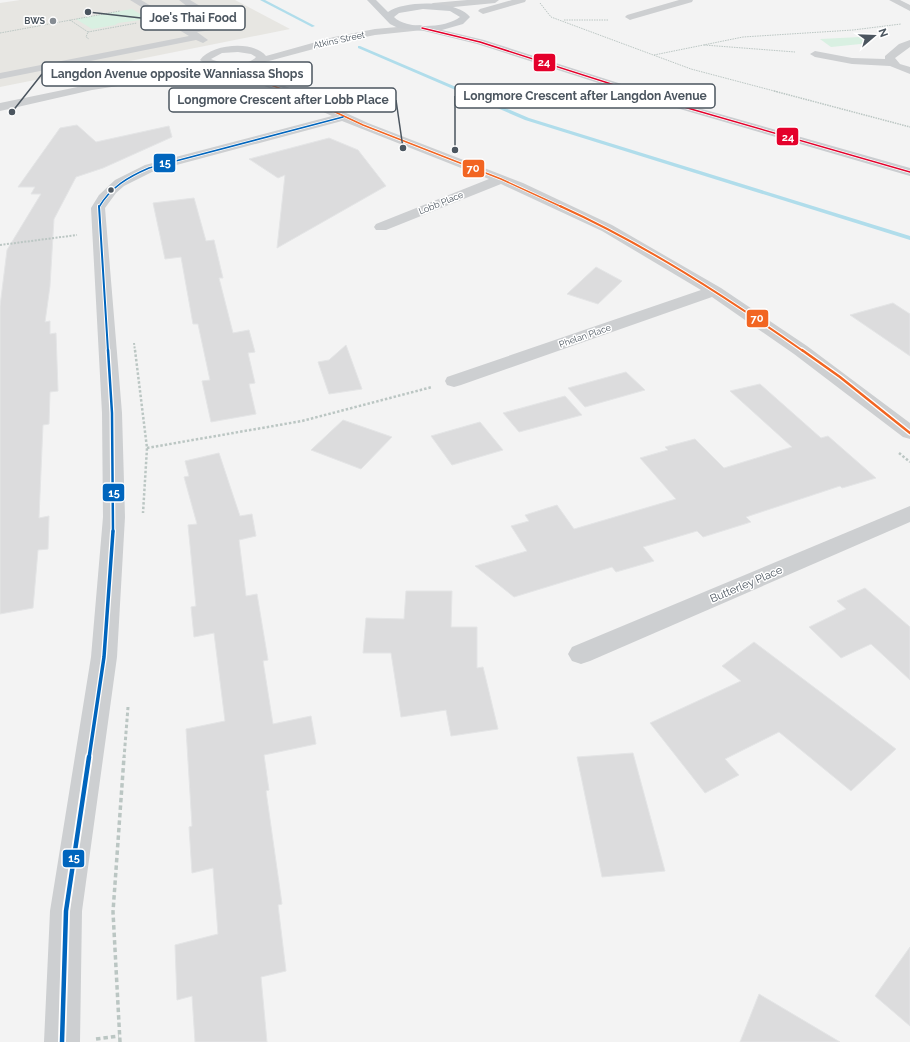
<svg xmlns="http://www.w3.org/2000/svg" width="910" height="1042" viewBox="0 0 910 1042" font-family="Raleway,sans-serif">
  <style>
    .commercial { fill: #e7e6e2 }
    .green { fill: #d9f0e2 }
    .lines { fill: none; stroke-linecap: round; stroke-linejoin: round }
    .stream { fill: #b0ddeb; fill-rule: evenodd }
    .building { fill: #dcdcdd; stroke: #e4e5e6 }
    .path-far5 { stroke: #bbc6c3; stroke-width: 1; stroke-dasharray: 1.5 1; stroke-linecap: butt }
    .path-far4 { stroke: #bbc6c3; stroke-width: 1.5; stroke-dasharray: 1.5 1; stroke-linecap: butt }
    .path-far3 { stroke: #bbc6c3; stroke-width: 2; stroke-dasharray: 2 1.5; stroke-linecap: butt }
    .path-far2 { stroke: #bbc6c3; stroke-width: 2.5; stroke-dasharray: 2.5 2; stroke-linecap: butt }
    .path-far1 { stroke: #bbc6c3; stroke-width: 3; stroke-dasharray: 3.5 2.5; stroke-linecap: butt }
    .path { stroke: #bbc6c3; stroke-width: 3.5; stroke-dasharray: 4.5 3; stroke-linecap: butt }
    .minor { fill: #cdcfd1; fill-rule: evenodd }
    .major { fill: #cacdd0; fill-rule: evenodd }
    .bus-1-far2-casing { stroke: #fff; stroke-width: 3 }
    .bus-1-far1-casing { stroke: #fff; stroke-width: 4 }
    .bus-1-casing { stroke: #fff; stroke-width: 5 }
    .bus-2-casing { stroke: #fff; stroke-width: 3 }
    .bus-3-far4-casing { stroke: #fff; stroke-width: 3 }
    .bus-3-far3-casing { stroke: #fff; stroke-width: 4 }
    .bus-3-far2-casing { stroke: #fff; stroke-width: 5 }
    .bus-3-far1-casing { stroke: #fff; stroke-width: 6 }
    .bus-3-casing { stroke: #fff; stroke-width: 8 }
    .bus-1-far2 { stroke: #f26522; stroke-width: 1.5 }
    .bus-1-far1 { stroke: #f26522; stroke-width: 2 }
    .bus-1 { stroke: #f26522; stroke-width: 2.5 }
    .bus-2 { stroke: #e4002b; stroke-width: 1.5 }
    .bus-3-far4 { stroke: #0065bd; stroke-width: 1.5 }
    .bus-3-far3 { stroke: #0065bd; stroke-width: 2 }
    .bus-3-far2 { stroke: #0065bd; stroke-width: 2.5 }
    .bus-3-far1 { stroke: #0065bd; stroke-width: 3.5 }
    .bus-3 { stroke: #0065bd; stroke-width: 4.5 }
    .poi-dot { fill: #868c93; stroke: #fff; stroke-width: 1.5 }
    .bus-dot { fill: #4b555f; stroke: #fff; stroke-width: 1.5 }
    .labels { text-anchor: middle; stroke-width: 3; stroke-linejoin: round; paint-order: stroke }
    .far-poi-label { font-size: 9px; font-weight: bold; fill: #4b555f; stroke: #fff; text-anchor: end }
    .far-street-label { font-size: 9px; fill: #4b555f; stroke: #fff }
    .street-label { font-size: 11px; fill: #4b555f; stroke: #fff }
    .leader { fill: none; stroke: #4b555f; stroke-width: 1.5 }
    .callout-dot { fill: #4b555f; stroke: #fff; stroke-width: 1.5 }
    .callout { fill: #fff; stroke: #4b555f; stroke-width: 1.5 }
    .callout-label { font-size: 12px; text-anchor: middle; font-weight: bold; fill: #4b555f }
    .line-badge { stroke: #fff; stroke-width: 1.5 }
    .badge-label { font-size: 11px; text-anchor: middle; font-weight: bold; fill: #fff }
  </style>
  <rect width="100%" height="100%" fill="#f3f3f3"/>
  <path class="commercial" d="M20,0h215l55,29 -290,58v-84z"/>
  <g class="green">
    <path d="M132,9l16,10 -30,4 -3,2 -23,4 -16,-10z"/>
    <path d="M860,37l10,6 -39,4 -11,-8z"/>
  </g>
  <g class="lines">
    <g class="stream">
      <path d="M260,0h5l50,26 -3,1z"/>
      <path d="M358,46h2l169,72 381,118v4l-385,-120 -167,-72z"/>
    </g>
  </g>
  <g class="building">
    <path d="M77,125l19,17 73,-16 3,11 -69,31 -27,9 -22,42 -4,67 -5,36 5,-1v13l6,-1 2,58 -8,1 -1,32 -6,1 -4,93 10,-2 -1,33 -10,1 -5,58 -33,6v-308l7,-56 34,-56h-10l4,-7h-17l42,-59z"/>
    <path d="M329,138l29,12 28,36 -109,62 8,-73 -7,3 -29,-19z"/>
    <path d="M194,198l12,43 8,-1 9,38h-4l14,55 16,-3 6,22 -7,1 7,30 -6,1 7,30 -45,8 -9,-41 8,-1 -12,-56h-5l-12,-67 -16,2 -12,-56z"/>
    <path d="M596,267l26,14 -24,23 -31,-10z"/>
    <path d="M893,303l17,11v42l-60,-41z"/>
    <path d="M346,345l16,44 -33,5 -11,-32 11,-2z"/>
    <path d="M626,372l19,18 -60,17 -17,-19z"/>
    <path d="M760,384l61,54 7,-2 48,42 -34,10 -2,-2 -94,31 5,5 -48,15 -6,-6 -54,16 11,14 -38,11 -4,-5 -98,30 -39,-31 52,-15 -16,-25 18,-5 -4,-6 32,-10 17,24 102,-30 -36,-41 28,-8 -3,-3 30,-8 29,29 68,-21 -62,-56z"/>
    <path d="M565,396l17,19 -63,17 -16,-19z"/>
    <path d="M343,420l49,17 -31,32 -50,-19z"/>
    <path d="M480,422l23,28 -51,15 -21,-29z"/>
    <path d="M219,453l21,63 12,-2 4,22 -17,4 7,56 11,-2 11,66 -5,1 10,63 38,-8 5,28 -52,11 5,35 -3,1 16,113 -4,1 8,66 -25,6 6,65h-72l-3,-46 -15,4 -2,-55 43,-11 -5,-66 -21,5 -3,-46 3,-1 -6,-97 39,-8 -11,-88 -20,4 -3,-30 5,-1 -8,-81 9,-1 -13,-47 5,-1 -4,-15z"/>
    <path d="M865,588l45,39v53l-39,-36 -30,14 -32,-31 37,-18 -9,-8z"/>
    <path d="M406,591h46l-1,36h26v41l6,-1 15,62 -47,7 -5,-26 -45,7 -10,-64h-28l3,-35 38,1z"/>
    <path d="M754,642l142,107 -45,42 -72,-59 -54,27 14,16 -34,18 -55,-70 91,-42 -19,-15z"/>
    <path d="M633,753l32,118 -63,6 -25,-120z"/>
    <path d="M910,947v79l-35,-30z"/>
    <path d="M759,994l81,48h-100z"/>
  </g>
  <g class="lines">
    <g class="path-far5">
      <path d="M540,3l11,14 140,52 87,23"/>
      <path d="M70,20l18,12 -2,5 3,2"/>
      <path d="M564,20h45"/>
      <path d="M88,32l49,-9"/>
      <path d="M0,33l120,-22"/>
      <path d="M704,45l91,7"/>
      <path d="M654,55l89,-18 110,-7 48,-6"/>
    </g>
    <path class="path-far4" d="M774,91l136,36"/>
    <g class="path-far3">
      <path d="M0,245l77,-10"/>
      <path d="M134,343l1,8"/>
    </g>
    <g class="path-far2">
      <path d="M135,350l12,98 -4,65"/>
      <path d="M147,448l155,-27 130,-34"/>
      <path d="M899,453l11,9"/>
    </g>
    <path class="path-far1" d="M124,758l4,-51"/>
    <g class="path">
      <path d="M96,1039l23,-3"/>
      <path d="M120,1042l-7,-130 11,-155"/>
    </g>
    <g class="minor">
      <path d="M130,0h11l20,12 27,-5 -9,-7h11l10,6v4l-32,6 21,12 31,-5 5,3 -5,3 -23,3 11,8 -5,3 -7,-3 -196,39v-6l189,-37z"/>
      <path d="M467,0h32l-4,3 -62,6 -5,-3 5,-3z"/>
      <path d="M512,0h14l-1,2 -42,12 -5,-3 2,-2z"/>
      <path d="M679,0h14l-1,2 -59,17 -3,1 -5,-3 2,-2z"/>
      <path d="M889,0h11l10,5v6z"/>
      <path d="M420,25l3,1 2,2 -2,2 -48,5 -39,8 -97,26 59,22 70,32 155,60 89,42 109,63 86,58 103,77v16l-7,-2 -109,-83 -82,-57 -251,88 -7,2 -7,-2 -2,-4 2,-4 254,-87 -99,-59 -101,-47 -115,46h-10l-2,-3 2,-3 113,-45 -147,-58 -188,50 -30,15 -8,7 -11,15 17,205 3,104 -8,140 -35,254 -2,131h-36l6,-131 41,-254 12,-140 -1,-104 -11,-205 8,-13 16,-15 30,-15 187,-49 -52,-24 -58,-22 -130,20 -92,21v-8l92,-19 116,-18 -8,-6c11,-16 54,-20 66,-4l68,-19 41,-8zM238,52l13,2 5,3c-8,10 -35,7 -45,2l11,-6z"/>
      <path d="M910,40v7l-15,11 5,6 10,3v7l-20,-8 -38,-2 -37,-7 -5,-3 5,-3 37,7 33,1v-3l14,-12z"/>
      <path d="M910,506v16l-320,139 -9,3 -9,-3 -4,-7 4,-7z"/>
    </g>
    <path class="major" d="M367,0h9l12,12c17,-12 69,-12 82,5l-7,7 -21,6 42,10 197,63 229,65v8l-237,-69 -196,-63 -53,-13 -26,-3 -8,-4zM423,9l27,2 10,6c-13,11 -54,13 -66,0l5,-4z"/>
    <g class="bus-1-far2-casing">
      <path id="bus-1-far2" d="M241,74l62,23 60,28 138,54 61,28"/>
    </g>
    <g class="bus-1-far1-casing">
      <path id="bus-1-far1" d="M560,206c86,39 166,91 243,145"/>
    </g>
    <g class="bus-1-casing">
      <path id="bus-1" d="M802,350l38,27 70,56"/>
    </g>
    <g class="bus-2-casing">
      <path id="bus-2" d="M422,28l58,14 197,63 233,67"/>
    </g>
    <g class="bus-3-far4-casing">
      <path id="bus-3-far4" d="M99,207c12,-20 29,-30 50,-39l194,-51"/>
    </g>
    <g class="bus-3-far3-casing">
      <path id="bus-3-far3" d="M99,206l9,145"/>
    </g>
    <g class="bus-3-far2-casing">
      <path id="bus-3-far2" d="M108,350l4,63 1,119"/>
    </g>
    <g class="bus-3-far1-casing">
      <path id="bus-3-far1" d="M89,758l15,-101 9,-126"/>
    </g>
    <g class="bus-3-casing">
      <path id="bus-3" d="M62,1042l4,-131 23,-154"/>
    </g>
    <use href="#bus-1-far2" class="bus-1-far2"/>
    <use href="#bus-1-far1" class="bus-1-far1"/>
    <use href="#bus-1" class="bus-1"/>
    <use href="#bus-2" class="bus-2"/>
    <use href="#bus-3-far4" class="bus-3-far4"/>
    <use href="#bus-3-far3" class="bus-3-far3"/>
    <use href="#bus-3-far2" class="bus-3-far2"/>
    <use href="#bus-3-far1" class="bus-3-far1"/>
    <use href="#bus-3" class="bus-3"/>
  </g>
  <circle class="poi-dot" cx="53" cy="21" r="4"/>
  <circle class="bus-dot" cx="111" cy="190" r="3.5"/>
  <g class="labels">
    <g class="far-poi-label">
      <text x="45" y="24">BWS</text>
    </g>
    <g class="far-street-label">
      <text transform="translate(339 40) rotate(-12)" y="3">Atkins Street</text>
      <text transform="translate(441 203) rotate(-22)" y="3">Lobb Place</text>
      <text transform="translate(585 336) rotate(-19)" y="3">Phelan Place</text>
    </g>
    <g class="street-label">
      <text transform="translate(746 584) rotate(-23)" y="4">Butterley Place</text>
    </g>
  </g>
  <path class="leader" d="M88 12L141 18M12 112L42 74M455 150L455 96M403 148L396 100"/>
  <g class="callout-dot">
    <circle cx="88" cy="12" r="4"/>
    <circle cx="12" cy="112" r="4"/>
    <circle cx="455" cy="150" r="4"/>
    <circle cx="403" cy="148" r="4"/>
  </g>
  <g class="callout">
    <rect x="141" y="6" width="104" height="24" rx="4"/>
    <rect x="42" y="62" width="270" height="24" rx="4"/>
    <rect x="455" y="84" width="260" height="24" rx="4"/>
    <rect x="169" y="88" width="227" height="24" rx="4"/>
  </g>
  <g class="callout-label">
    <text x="193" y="22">Joe's Thai Food</text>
    <text x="177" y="78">Langdon Avenue opposite Wanniassa Shops</text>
    <text x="585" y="100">Longmore Crescent after Langdon Avenue</text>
    <text x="283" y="104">Longmore Crescent after Lobb Place</text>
  </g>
  <g class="line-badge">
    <rect x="533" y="53" width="23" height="19" rx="4" fill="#e4002b"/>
    <rect x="776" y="127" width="23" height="19" rx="4" fill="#e4002b"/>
    <rect x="153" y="153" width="23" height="20" rx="4" fill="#0065bd"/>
    <rect x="462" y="159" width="23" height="19" rx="4" fill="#f26522"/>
    <rect x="746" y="309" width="23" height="19" rx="4" fill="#f26522"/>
    <rect x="102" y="483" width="23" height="19" rx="4" fill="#0065bd"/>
    <rect x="62" y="849" width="23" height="19" rx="4" fill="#0065bd"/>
  </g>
  <g class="badge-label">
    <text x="544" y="66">24</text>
    <text x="788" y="141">24</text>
    <text x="165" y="167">15</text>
    <text x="473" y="172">70</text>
    <text x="757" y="322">70</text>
    <text x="114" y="497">15</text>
    <text x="74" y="862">15</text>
  </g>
  <g transform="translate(874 36) rotate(71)" stroke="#ffffff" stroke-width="3" paint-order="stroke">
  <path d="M0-3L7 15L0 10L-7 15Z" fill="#4b555f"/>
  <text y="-6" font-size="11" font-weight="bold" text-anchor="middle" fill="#4b555f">N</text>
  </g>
</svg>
